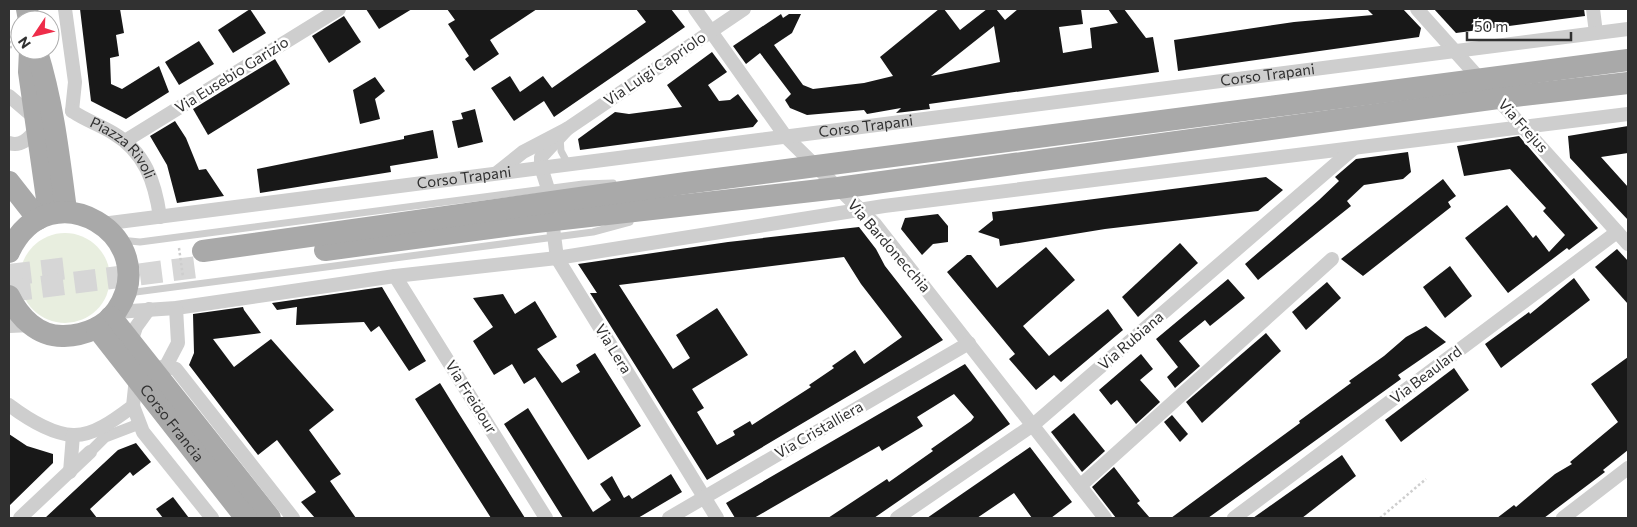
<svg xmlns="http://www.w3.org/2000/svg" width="1637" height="527" viewBox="0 0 1637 527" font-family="Commissioner,sans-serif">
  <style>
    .green { fill: #e8eedf }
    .building { fill: #181818; fill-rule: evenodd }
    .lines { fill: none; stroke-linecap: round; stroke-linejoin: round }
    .primary-tunnel { stroke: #d6d6d6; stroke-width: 22; stroke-dasharray: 22 11; stroke-linecap: butt }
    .path { stroke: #cecece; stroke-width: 2.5; stroke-dasharray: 2.5 2.5; stroke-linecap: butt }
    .service { stroke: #cecece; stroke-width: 7 }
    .pedestrian { stroke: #cecece; stroke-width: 11 }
    .minor { stroke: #cecece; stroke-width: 14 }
    .primary { stroke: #a9a9a9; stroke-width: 22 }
    .labels { text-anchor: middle; stroke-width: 5; stroke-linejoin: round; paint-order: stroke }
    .street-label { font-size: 15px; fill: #313131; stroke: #fff }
  </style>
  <rect width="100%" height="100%" fill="#fff"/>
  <circle class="green" cx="65" cy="278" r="45"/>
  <g class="building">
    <path d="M80,9h40l4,24 -8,2 3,21 -9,2 1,26 11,5 37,-23 10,26 -43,27 -35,-18z"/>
    <path d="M250,9l16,24 -33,20 -15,-23z"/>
    <path d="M366,9h46l-33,20z"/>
    <path d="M447,9h90l-47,31 9,14 -25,17 -9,-12 4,-3 -21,-32 7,-4z"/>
    <path d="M636,9h35l14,18 -131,90 -10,-16 -30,20 -23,-33 19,-12 10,16 23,-16 9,12 94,-66z"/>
    <path d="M939,9h5l16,21 27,-21h9l9,11 13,-11h63l2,15 -24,3 4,26 29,-5 -2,-20 28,-5 -10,-14h16l22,29 7,-1 6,35 -230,32 1,5 -34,4 5,-5 -34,6 -3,-4 -57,5 -17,-7 -5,-8 6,-6 -31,-41 -14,11 -13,-18 48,-32 2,4 6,-4h12l-9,19 -18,12 29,40 10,4 51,-6 29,-7 -13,-19zM994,26l6,36 -69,14z"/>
    <path d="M1367,9h36l18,19 -2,9 -241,34 -4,-31 120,-18 79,-7z"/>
    <path d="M1434,9h150l1,7 -129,17z"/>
    <path d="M344,16l17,26 -32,21 -17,-27z"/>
    <path d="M199,41l15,23 -35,21 -14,-23z"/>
    <path d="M712,52l15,20 -19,13 11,16 11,-1 8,-6 20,27 -5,6 -173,23 -2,-11 37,-27 14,2 53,-7 -15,-22z"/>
    <path d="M275,59l15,25 -82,51 -15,-26z"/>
    <path d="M375,77l10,14 -10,8 5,20 -20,5 -7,-34z"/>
    <path d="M475,109l8,33 -25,6 -6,-27 11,-2 -2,-6z"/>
    <path d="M175,121l11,17 13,32 7,-1 18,27 -47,7 -10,-38 -17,-29z"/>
    <path d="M1628,126v27l-27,4 27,30v33l-58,-62 -2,-22z"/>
    <path d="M433,130l5,28 -48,8 1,6 -131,21 -3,-24 147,-30v-3z"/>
    <path d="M1519,136l79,92 -29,22 -2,-2 -59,45 -43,-55 42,-33 26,33 3,-3 13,17 16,-17 -22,-24 3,-3 -36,-39 -46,7 -7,-30z"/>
    <path d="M1408,152l3,20 -8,7 -39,6 -17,16 4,5 -93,74 -13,-16 74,-64 20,-19 -4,-4 21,-18z"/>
    <path d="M1266,177l17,13 -25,21 -153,18 -105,17 -1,-7 -21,-7 15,-12 -1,-8z"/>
    <path d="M1443,179l13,17 -8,6 3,5 -88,69 -22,-17z"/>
    <path d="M938,214l10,12v16l-15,2 -11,11 -21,-26 4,-11z"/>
    <path d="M859,227l17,22 9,17 58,74 -236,140 -117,-187h7l-19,-29 150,-22zM844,257l17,27 41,53 -38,27 -9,-14 -23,16 2,2 -25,17 2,2 -59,38 -2,-4 -17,10 2,4 -18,10 -20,-33 7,-4 -12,-19 56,-34 -31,-47 -41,27 14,23 -17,11 -54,-84z"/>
    <path d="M1180,243l18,20 -60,54 -16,-20z"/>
    <path d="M1046,247l29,33 -52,46 26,30 59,-47 15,21 -62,52 -7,-7 -18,15 -27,-31 6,-5 -68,-82 20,-17h4l26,33z"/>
    <path d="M1617,249l11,12v43l-33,-37z"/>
    <path d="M1450,266l22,30 -27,22 -22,-31z"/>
    <path d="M1574,278l16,22 -89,68 -16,-24 44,-32 1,2z"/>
    <path d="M1228,279l17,19 -35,28 -5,-6 -26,21 21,25 -25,22 -8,-11 11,-10 -22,-28z"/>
    <path d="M1327,282l14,16 -35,32 -14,-18z"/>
    <path d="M382,287l44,74 -17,10 -30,-45 -8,6 -7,-10 -68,3 1,-18 -20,3 -5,-7z"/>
    <path d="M503,294l12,20 20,-13 22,36 -20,12 25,34 18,-11 -4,-7 19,-12 46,73 -53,34 -53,-83 -11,7 -12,-20 -18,11 -21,-34 20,-14 -20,-29z"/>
    <path d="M243,307l1,3 17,23 -48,6 21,28 37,-28 63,71 -25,20 32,44 -11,7 26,37h-41l-14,-16 15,-10 -39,-52 -19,15 -69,-90 5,-12 -1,-39z"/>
    <path d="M1426,326l20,16 -48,33 3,4 -193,139h-37l129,-95 -1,-2 52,-38 -2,-2 35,-25 22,-19z"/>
    <path d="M1266,333l15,18 -79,72 -16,-21z"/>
    <path d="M1141,354l12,15 -13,11 20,22 -24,22 -19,-24 -6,5 -12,-15z"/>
    <path d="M1628,357v93l-25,20 2,2 -61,46h-47l17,-13 2,2 39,-33 17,-10 -2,-2 48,-40 -27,-38z"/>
    <path d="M965,364l45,60 -136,94h-46l59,-39 2,3 44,-31 -2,-2 40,-28 3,-4 -20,-23 -37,23 6,9 -41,25 -3,-5 -125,72h-19l-9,-15z"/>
    <path d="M1454,368l15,22 -68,52 -16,-22z"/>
    <path d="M440,383l16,26 69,109h-34l-76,-119z"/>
    <path d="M528,408l65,104 18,-12 -11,-16 12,-8 12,22 5,-3 3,4 39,-25 11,18 -44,26h-75l-59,-94z"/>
    <path d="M1074,413l31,38 -23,21 -31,-40z"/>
    <path d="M1172,415l16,19 -8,8 -16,-20z"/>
    <path d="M9,434l18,12 26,8v9l-44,43z"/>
    <path d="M136,443l15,19 -18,14 -3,-4 -40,37 7,9h-52l73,-68z"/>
    <path d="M1030,447l42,55 -21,16h-19l-18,-25 -37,25h-50z"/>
    <path d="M1342,455l14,21 -54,42h-49z"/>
    <path d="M1114,467l26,34 -3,2 13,15h-34l-24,-31z"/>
    <path d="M173,497l16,21h-26l-7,-9z"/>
  </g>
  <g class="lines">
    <g class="primary-tunnel">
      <path d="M9,275l59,-7"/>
      <path d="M9,291l196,-25"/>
    </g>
    <g class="path">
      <path d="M9,31l2,19"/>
      <path d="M179,248l4,29"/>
      <path d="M1380,518l46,-39"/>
    </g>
    <g class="service">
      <path d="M560,138l1,13 7,13"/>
      <path d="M120,240l20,2 443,-58 30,-1"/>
      <path d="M128,293l465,-61 37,-10"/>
    </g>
    <path class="pedestrian" d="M90,452l15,-15 34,-13"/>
    <g class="minor">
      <path d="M65,9l10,73 -3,29"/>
      <path d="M695,9l91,128 89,87 230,294"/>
      <path d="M1417,9l211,235"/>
      <path d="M1593,9l3,24"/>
      <path d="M9,96l27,23"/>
      <path id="s1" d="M72,111c13,9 28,14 41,22 32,19 42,49 47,84"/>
      <path d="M567,129l-26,28v10l7,22 9,69 160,260"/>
      <path d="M125,141l214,-132"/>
      <path d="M9,143c13,4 20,-5 28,-14"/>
      <path d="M498,172l25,-20 44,-23 177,-120"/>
      <path id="s2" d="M102,224l1526,-195"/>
      <path d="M395,276l151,242"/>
      <path d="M116,312l60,-4 219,-32 162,-18 327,-52 744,-92"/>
      <path d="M9,326l23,-1"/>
      <path d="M131,342l5,-15 13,-18"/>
      <path d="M166,366l12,-23 -2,-35"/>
      <path d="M153,369l13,-3 10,3 117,149"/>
      <path d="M9,405c16,12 42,29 64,30 21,1 44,-17 60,-29l3,-28"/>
      <path d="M133,406l10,26 69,86"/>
      <path d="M70,472l3,-37"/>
      <path d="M1080,486l252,-227"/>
      <path d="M20,518l70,-66"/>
      <path d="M669,518l300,-175"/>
      <path d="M897,518l136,-93 320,-276"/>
      <path d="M1234,518l383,-286"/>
      <path d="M1563,518l65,-50"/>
    </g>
    <g class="primary">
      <path d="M27,9l2,11"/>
      <path d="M30,50l-1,22 20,141"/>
      <path d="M37,52c16,51 22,105 29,158"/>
      <path d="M9,182l29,37"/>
      <path d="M325,250l211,-28 302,-34 660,-90 130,-15"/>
      <path d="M203,251l483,-68 942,-123"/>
      <path d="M9,252c41,-87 156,-14 108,58 -12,17 -32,25 -53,26 -26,1 -45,-19 -55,-40"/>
      <path d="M111,317l159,201"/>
      <path id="s3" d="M97,328l149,190"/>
    </g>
  </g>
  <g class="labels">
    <g class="street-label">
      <text transform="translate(655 69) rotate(-34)" y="5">Via Luigi Capriolo</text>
      <text dy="5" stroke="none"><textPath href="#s2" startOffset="1175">Corso Trapani</textPath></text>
      <text transform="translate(232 75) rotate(-32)" y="5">Via Eusebio Garizio</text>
      <text transform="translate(1523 126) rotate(48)" y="5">Via Frejus</text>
      <text dy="5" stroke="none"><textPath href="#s2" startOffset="770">Corso Trapani</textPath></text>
      <text dy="5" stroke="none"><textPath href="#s1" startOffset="64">Piazza Rivoli</textPath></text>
      <text dy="5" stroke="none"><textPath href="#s2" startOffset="365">Corso Trapani</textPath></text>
      <text transform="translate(889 246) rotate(49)" y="5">Via Bardonecchia</text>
      <text transform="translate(1131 341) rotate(-41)" y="5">Via Rubiana</text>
      <text transform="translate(613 349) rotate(58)" y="5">Via Lera</text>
      <text transform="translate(1426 375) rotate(-37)" y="5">Via Beaulard</text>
      <text transform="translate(471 397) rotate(58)" y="5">Via Freidour</text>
      <text dy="5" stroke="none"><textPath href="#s3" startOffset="121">Corso Francia</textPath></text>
      <text transform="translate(819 430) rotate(-30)" y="5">Via Cristalliera</text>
    </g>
  </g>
  <rect width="1637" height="527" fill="none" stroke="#313131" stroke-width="20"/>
  <g transform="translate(35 35) rotate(235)"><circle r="24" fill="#ffffff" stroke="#adadad"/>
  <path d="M0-4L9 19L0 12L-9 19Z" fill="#ee2d4a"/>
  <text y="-8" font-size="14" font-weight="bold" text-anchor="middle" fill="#313131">N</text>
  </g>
  <path d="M1467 32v8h104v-8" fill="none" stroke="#313131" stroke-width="2.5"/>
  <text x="1474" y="32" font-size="15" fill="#313131" stroke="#ffffff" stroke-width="4" paint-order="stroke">50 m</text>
</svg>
